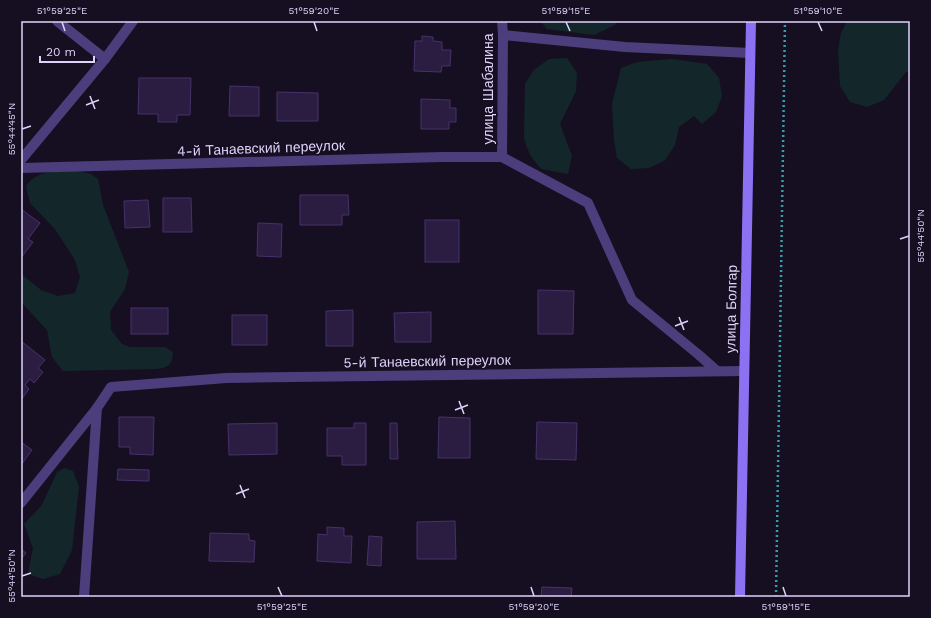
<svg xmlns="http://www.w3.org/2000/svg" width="931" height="618" viewBox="0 0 931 618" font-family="'Work Sans',sans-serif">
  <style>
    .green { fill: #13272b }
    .building { fill: #2a1d41; stroke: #47316b }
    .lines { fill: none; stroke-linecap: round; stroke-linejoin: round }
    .path { stroke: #389daa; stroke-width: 2.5; stroke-dasharray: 2 3; stroke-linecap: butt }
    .lane { stroke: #4c3e7c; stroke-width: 10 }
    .street { stroke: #4c3e7c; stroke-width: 10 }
    .secondary { stroke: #8c72f3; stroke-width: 10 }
    .ticks { fill: none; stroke: #dfd3fb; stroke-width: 1.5 }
    .labels { text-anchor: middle; stroke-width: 3.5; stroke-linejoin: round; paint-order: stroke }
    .street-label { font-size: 14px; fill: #dfd3fb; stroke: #160f21 }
    .neatline { fill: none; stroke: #dfd3fb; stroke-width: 1.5 }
    .ticks-label { font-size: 10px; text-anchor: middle; fill: #dfd3fb }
  </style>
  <rect width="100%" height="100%" fill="#160f21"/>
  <g class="green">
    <path d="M540,21h78l-3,4 -21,10 -47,-6z"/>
    <path d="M847,21h63v51h-4l-22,28 -17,7 -17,-5 -10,-16 -2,-36 3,-17z"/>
    <path d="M567,58l10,15 -1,18 -16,33 12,32 -4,18 -27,-5 -11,-14 -6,-16 1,-55 9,-14 15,-11z"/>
    <path d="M672,59l35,5 12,14 3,18 -6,16 -14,12 -8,-8 -15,11 -4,18 -10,15 -16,8 -18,1 -14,-11 -3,-18 -2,-36 9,-36 16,-6z"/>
    <path d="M74,170l17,4 7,5 5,26 26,67 -4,17 -15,23 1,18 11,14 8,3h35l8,5c-1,12 -3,15 -16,17l-94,2 -11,-14 -5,-27 -26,-28v-28l20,16 17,6 17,-3 5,-16 -5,-17 -20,-31 -25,-26 -4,-17c11,-16 30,-15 48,-16z"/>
    <path d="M65,468l8,3 6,16 -7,63 -12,24 -17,5 -15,-5 5,-26 -9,-24 18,-19 15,-33z"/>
  </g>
  <g class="building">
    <path d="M422,36l11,1v4l9,1v8h9l-1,16h-8l-1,6 -27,-1 1,-30h7z"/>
    <path d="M139,78h52l-1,37h-13v7h-19v-8h-20z"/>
    <path d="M230,86l29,1v29h-30z"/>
    <path d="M277,92l41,1v28h-41z"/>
    <path d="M421,99l29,1v8h6v14h-7v7h-28z"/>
    <path d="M300,195h48l1,20h-7v10h-42z"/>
    <path d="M163,198h28l1,34h-29z"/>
    <path d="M148,200l2,27 -25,1 -1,-27z"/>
    <path d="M21,209l19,14 -12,16 5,3 -12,16z"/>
    <rect x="425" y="220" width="34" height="42"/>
    <path d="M258,223l24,1 -1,33 -24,-1z"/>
    <path d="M538,290l36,1 -1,43h-35z"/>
    <rect x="131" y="308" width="37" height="26"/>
    <path d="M353,310v36h-27v-35z"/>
    <path d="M431,312v30h-36l-1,-29z"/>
    <rect x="232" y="315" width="35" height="30"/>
    <path d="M21,341l24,19 -7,8 5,4 -9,11 -4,-4 -5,6 4,4 -8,11z"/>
    <path d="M119,417h35l-1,38 -23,-1v-7h-11z"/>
    <path d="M439,417l31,1v40h-32z"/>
    <path d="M537,422l40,1 -1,37 -40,-1z"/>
    <path d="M277,423v31l-48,1 -1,-31z"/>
    <path d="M354,423h12v42h-24v-9h-15v-28h27z"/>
    <path d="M390,423h7l1,36h-8z"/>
    <path d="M21,442l11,8 -11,15z"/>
    <path d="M118,469l31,1v11l-32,-1z"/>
    <path d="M455,521l1,38h-39v-37z"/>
    <path d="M327,527l17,1v8h8l-1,27 -34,-2 1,-27 9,1z"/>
    <path d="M210,533l39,1v6l6,1 -1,21 -45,-1z"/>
    <path d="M369,536l13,1 -1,29 -14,-1z"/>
    <path d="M21,549l5,4 -5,6z"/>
    <path d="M542,587l30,1 -1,9h-30z"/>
  </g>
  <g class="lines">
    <path class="path" d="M776,597l9,-576"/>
    <path class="lane" d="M84,597l13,-189"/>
    <g class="street">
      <path d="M57,21l48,38"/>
      <path d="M503,35l122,12 125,6"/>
      <path d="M502,157l1,-122 -1,-14"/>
      <path d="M21,160l84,-101 28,-38"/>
      <path d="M21,168l421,-11h60l86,46 44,97 67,55 18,16"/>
      <path d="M21,503l76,-95 14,-21 115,-9 518,-7"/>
    </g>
    <path class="secondary" d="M740,597l11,-576"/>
  </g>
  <path class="ticks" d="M62,22l3,9M314,22l3,9M566,22l4,9M818,22l4,9M90,96l5,13M86,105l13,-5M22,129l9,-3M900,239l9,-3M679,317l5,13M675,326l13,-5M459,401l5,13M455,410l13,-5M240,485l5,13M236,494l13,-5M22,576l9,-3M278,587l4,9M531,587l3,9M783,587l3,9"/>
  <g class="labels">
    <g class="street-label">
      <text transform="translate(488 89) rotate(-90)" y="5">улица Шабалина</text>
      <text transform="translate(261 148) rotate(-2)" y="5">4-й Танаевский переулок</text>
      <text transform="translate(731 309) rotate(-89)" y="5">улица Болгар</text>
      <text transform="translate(427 361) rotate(-1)" y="5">5-й Танаевский переулок</text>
    </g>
  </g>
  <rect width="931" height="618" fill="none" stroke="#160f21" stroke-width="44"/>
  <path d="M40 56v6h54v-6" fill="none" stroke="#dfd3fb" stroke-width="2"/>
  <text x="46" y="56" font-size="12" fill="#dfd3fb" stroke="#160f21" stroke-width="3" paint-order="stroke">20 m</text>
  <rect x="22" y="22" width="887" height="574" class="neatline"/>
  <g class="ticks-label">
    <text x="62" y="14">51°59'25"E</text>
    <text x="314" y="14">51°59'20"E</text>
    <text x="566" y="14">51°59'15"E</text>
    <text x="818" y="14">51°59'10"E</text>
    <text transform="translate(11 129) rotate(-90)" y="4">55°44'45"N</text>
    <text transform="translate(920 236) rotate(-90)" y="4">55°44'50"N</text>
    <text transform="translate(11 576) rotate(-90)" y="4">55°44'50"N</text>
    <text x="282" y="610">51°59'25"E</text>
    <text x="534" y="610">51°59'20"E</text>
    <text x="786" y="610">51°59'15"E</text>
  </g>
</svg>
